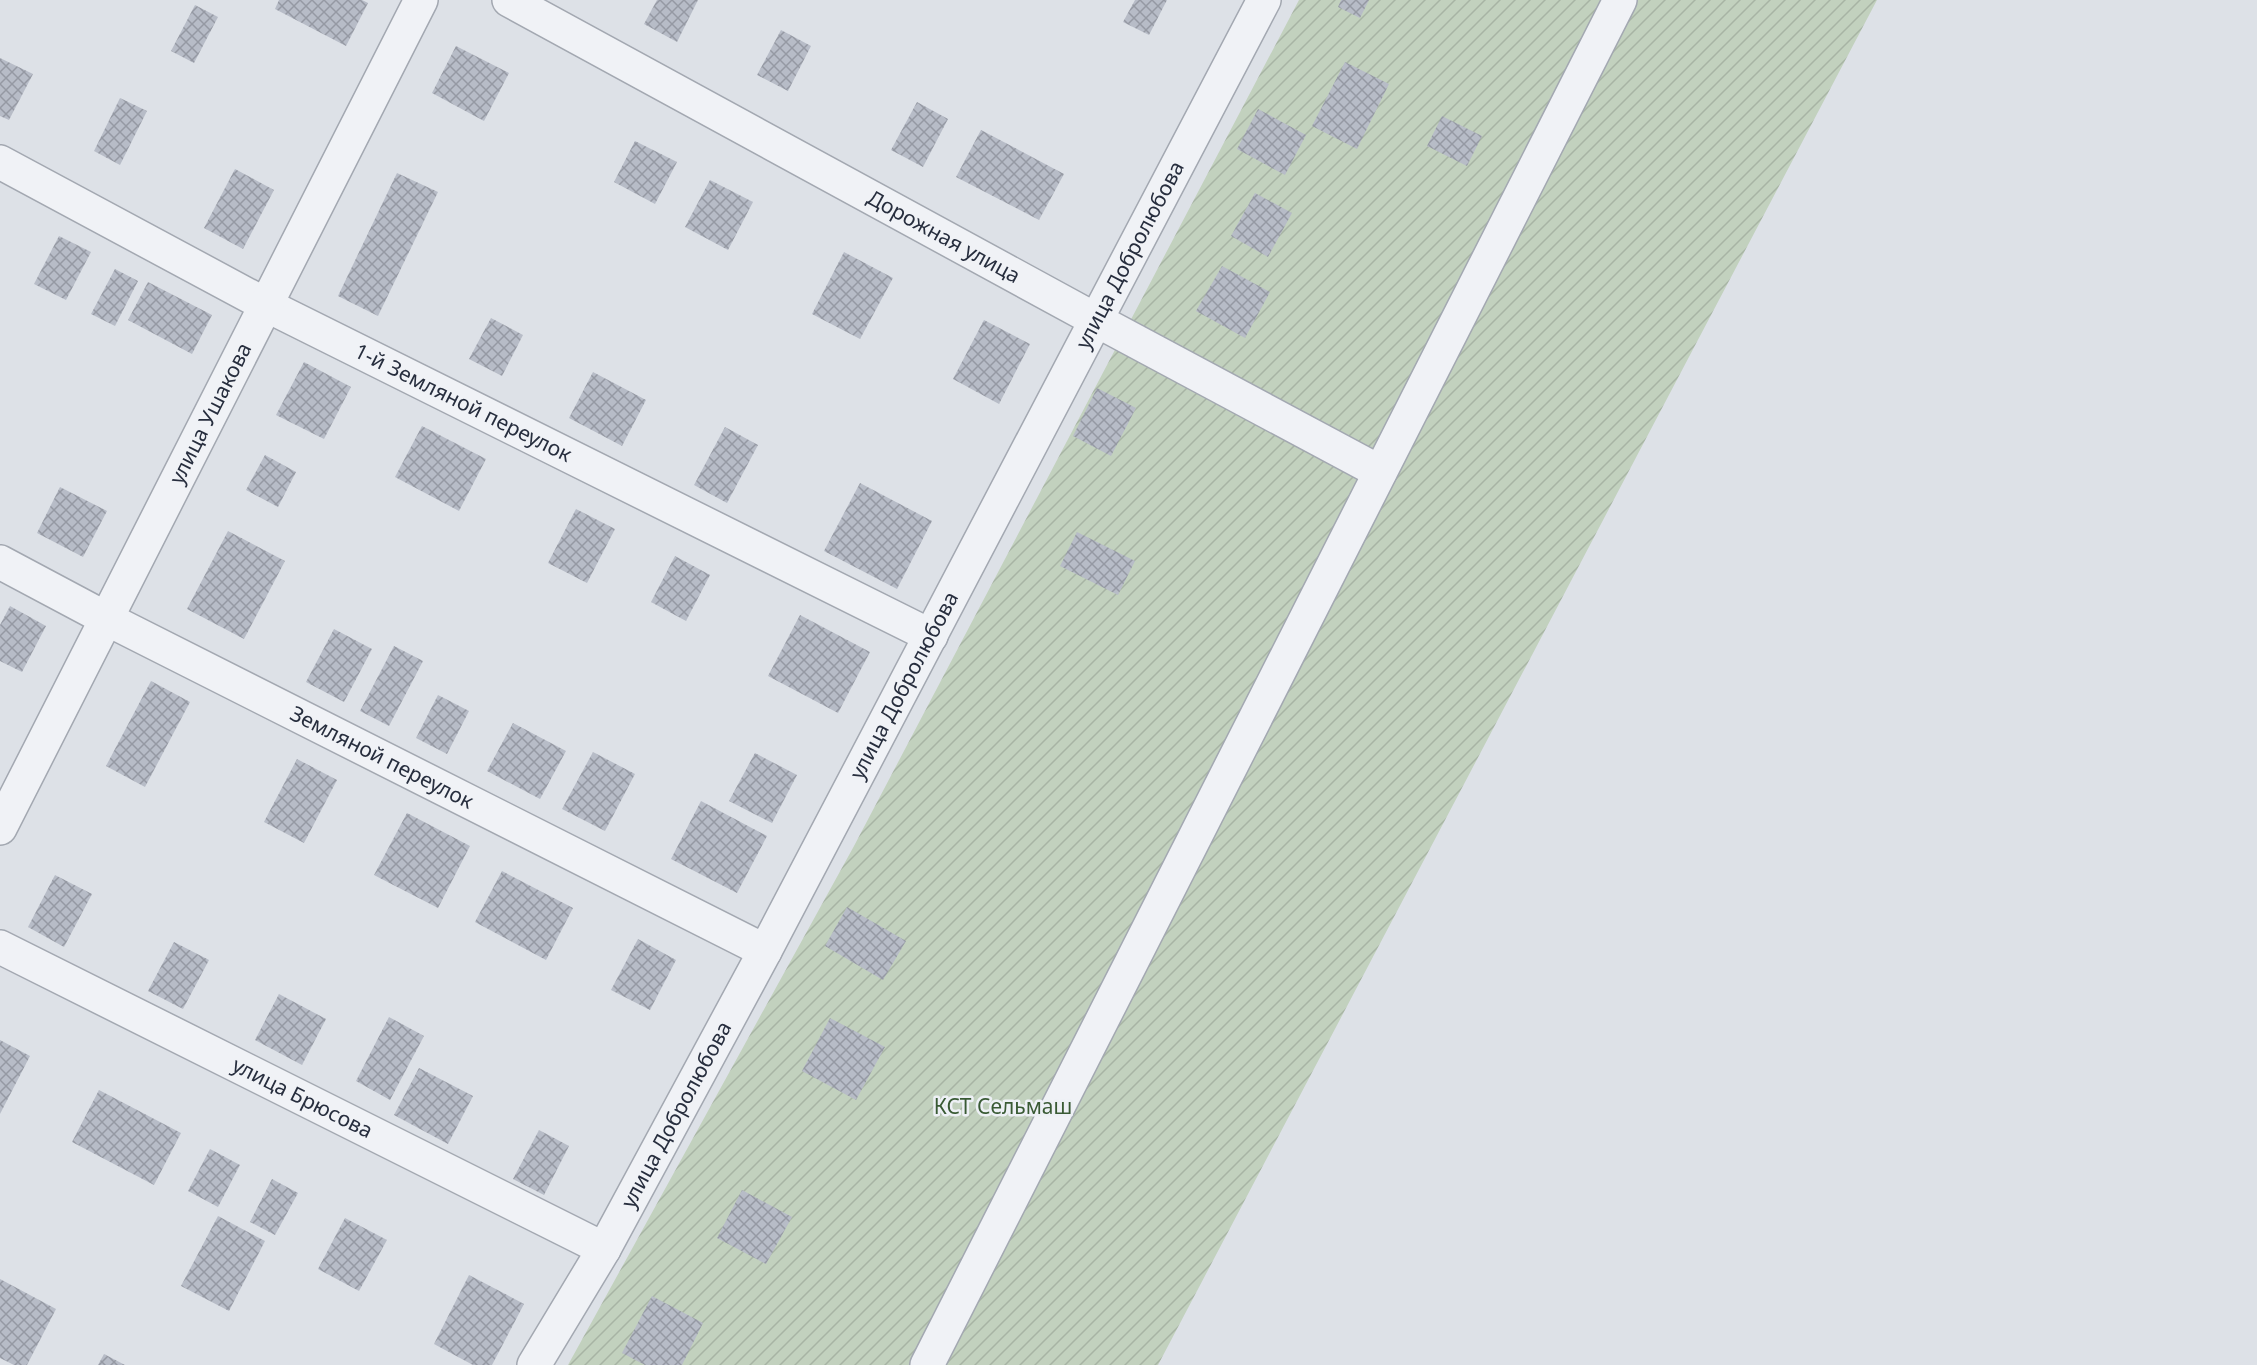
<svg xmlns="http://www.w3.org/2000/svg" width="2257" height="1365" viewBox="0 0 2257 1365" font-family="'Noto Sans',sans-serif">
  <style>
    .garden { fill: url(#garden-furrows) }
    .building { fill: url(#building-cross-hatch) }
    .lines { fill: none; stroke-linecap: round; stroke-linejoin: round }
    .minor-casing { stroke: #a3a8b1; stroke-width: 36 }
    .minor { stroke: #f0f2f6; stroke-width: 33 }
    .labels { text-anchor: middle; stroke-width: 5; stroke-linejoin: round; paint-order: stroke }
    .street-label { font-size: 21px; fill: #272e3e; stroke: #edf0f5 }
    .park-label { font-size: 21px; fill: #395a34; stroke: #edf0f5 }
  </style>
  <defs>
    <pattern id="garden-furrows" width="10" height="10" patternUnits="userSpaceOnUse" patternTransform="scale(1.5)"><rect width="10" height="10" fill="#c2d1be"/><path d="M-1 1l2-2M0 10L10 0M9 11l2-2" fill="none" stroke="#a7b4a4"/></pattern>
    <pattern id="building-cross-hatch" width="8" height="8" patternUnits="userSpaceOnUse" patternTransform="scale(1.5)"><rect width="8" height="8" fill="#b7bcc7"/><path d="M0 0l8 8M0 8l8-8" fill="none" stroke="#9599a3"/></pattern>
  </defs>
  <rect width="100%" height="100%" fill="#dde1e7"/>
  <path class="garden" d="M1299,0h578l-719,1365h-590l286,-519z"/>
  <g class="building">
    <path d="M279,0h83l6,3 -22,43 -71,-37z"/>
    <path d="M657,0h41l-21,42 -33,-18z"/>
    <path d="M1135,0h32l-18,35 -26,-13z"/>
    <path d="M1341,0h28l-9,18 -22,-11z"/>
    <path d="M195,5l23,12 -24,46 -23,-12z"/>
    <path d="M781,30l30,16 -23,45 -31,-16z"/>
    <path d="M456,46l53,27 -25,48 -52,-28z"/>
    <path d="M0,58l33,16 -24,46 -9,-4z"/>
    <path d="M1345,62l44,22 -32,65 -45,-23z"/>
    <path d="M120,98l27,13 -27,54 -26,-14z"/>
    <path d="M917,102l31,17 -25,48 -32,-17z"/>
    <path d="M1258,109l48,26 -21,40 -48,-26z"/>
    <path d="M1442,116l40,20 -15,30 -40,-20z"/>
    <path d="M981,130l83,44 -25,46 -83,-43z"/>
    <path d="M635,141l42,21 -22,42 -41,-22z"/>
    <path d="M235,169l39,21 -31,59 -39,-21z"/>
    <path d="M397,173l41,19 -60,124 -40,-20z"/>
    <path d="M710,180l43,22 -25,48 -43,-23z"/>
    <path d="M1255,193l37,20 -24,44 -37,-21z"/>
    <path d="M59,236l32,16 -25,48 -32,-16z"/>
    <path d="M844,252l49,26 -33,61 -48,-25z"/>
    <path d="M1222,266l48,26 -25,46 -49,-27z"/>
    <path d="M115,269l23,12 -23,45 -24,-12z"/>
    <path d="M148,282l64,33 -20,39 -64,-34z"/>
    <path d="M491,318l32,17 -21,41 -33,-17z"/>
    <path d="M984,320l46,24 -31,60 -46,-25z"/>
    <path d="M304,362l47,25 -27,52 -48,-24z"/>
    <path d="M593,372l53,28 -24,46 -53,-28z"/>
    <path d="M1097,388l39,20 -25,48 -38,-20z"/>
    <path d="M422,426l64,33 -27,52 -64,-34z"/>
    <path d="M725,427l33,18 -31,58 -33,-18z"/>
    <path d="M265,455l31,17 -18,35 -32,-17z"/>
    <path d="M860,483l72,38 -35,68 -73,-38z"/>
    <path d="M60,487l47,24 -24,46 -46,-24z"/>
    <path d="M576,509l39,20 -28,54 -39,-20z"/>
    <path d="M228,531l57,30 -41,78 -57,-30z"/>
    <path d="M1077,532l58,29 -17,34 -58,-29z"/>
    <path d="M675,556l35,19 -24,46 -35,-19z"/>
    <path d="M10,606l36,20 -24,46 -22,-11v-36z"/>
    <path d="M800,615l70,37 -32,61 -70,-37z"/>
    <path d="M334,629l38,20 -28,53 -38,-20z"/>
    <path d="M394,646l29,15 -34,65 -29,-15z"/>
    <path d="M151,681l39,21 -45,85 -39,-21z"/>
    <path d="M438,695l31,16 -22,43 -31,-16z"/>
    <path d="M513,723l53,28 -26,48 -53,-28z"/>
    <path d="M593,752l42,22 -30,57 -43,-22z"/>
    <path d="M755,753l42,22 -25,48 -43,-22z"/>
    <path d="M297,759l40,21 -33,63 -40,-21z"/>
    <path d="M701,801l66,35 -30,57 -66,-34z"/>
    <path d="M407,813l63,33 -32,62 -64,-33z"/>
    <path d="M502,871l71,37 -27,52 -71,-38z"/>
    <path d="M55,875l37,19 -28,53 -36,-20z"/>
    <path d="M847,907l59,34 -23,39 -58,-34z"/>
    <path d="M638,939l38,21 -26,50 -39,-20z"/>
    <path d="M174,942l35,18 -26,49 -35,-18z"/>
    <path d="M279,994l47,25 -24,46 -47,-25z"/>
    <path d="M389,1017l35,19 -34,64 -34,-19z"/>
    <path d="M830,1018l55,29 -29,53 -54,-29z"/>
    <path d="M0,1040l30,16 -30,58z"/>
    <path d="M419,1068l54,28 -25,48 -54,-29z"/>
    <path d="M99,1090l82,43 -27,52 -82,-43z"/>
    <path d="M539,1130l30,16 -25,49 -31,-16z"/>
    <path d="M210,1149l30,16 -22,42 -30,-16z"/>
    <path d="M272,1179l26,14 -23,42 -25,-13z"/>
    <path d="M742,1190l50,27 -26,47 -49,-26z"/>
    <path d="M218,1216l47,25 -36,70 -48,-25z"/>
    <path d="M345,1218l42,22 -28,51 -41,-22z"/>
    <path d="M469,1275l55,29 -32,61h-19l-39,-21z"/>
    <path d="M0,1279l56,30 -29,56h-13l-14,-7z"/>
    <path d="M652,1296l51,27 -21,42h-37l-23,-12z"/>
    <path d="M104,1354l21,11h-27z"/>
  </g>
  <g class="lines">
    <g class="minor-casing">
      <g id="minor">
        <path id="s1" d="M509,0l587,320 284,152"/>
        <path id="s2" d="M0,162l266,143 665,331"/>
        <path id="s3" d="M0,562l107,57 658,332"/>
        <path id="s4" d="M0,828l421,-828"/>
        <path id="s5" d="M0,947l604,302"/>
        <path id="s6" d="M534,1365l70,-116 161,-298 499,-951"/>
        <path d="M927,1365l693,-1365"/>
      </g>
    </g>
    <use href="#minor" class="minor"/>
  </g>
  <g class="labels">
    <g class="street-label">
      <text dy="7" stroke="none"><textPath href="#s1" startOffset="495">Дорожная улица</textPath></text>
      <text dy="7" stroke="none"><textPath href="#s6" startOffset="1260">улица Добролюбова</textPath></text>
      <text dy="7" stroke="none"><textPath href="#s2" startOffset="522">1-й Земляной переулок</textPath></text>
      <text dy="7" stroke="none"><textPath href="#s4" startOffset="465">улица Ушакова</textPath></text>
      <text dy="7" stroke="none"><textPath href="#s6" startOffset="774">улица Добролюбова</textPath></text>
      <text dy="7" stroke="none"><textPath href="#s3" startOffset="429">Земляной переулок</textPath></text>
      <text dy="7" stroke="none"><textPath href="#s5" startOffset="338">улица Брюсова</textPath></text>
      <text dy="7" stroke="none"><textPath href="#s6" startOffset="288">улица Добролюбова</textPath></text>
    </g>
    <g class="park-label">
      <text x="1003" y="1114">КСТ Сельмаш</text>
    </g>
  </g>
</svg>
